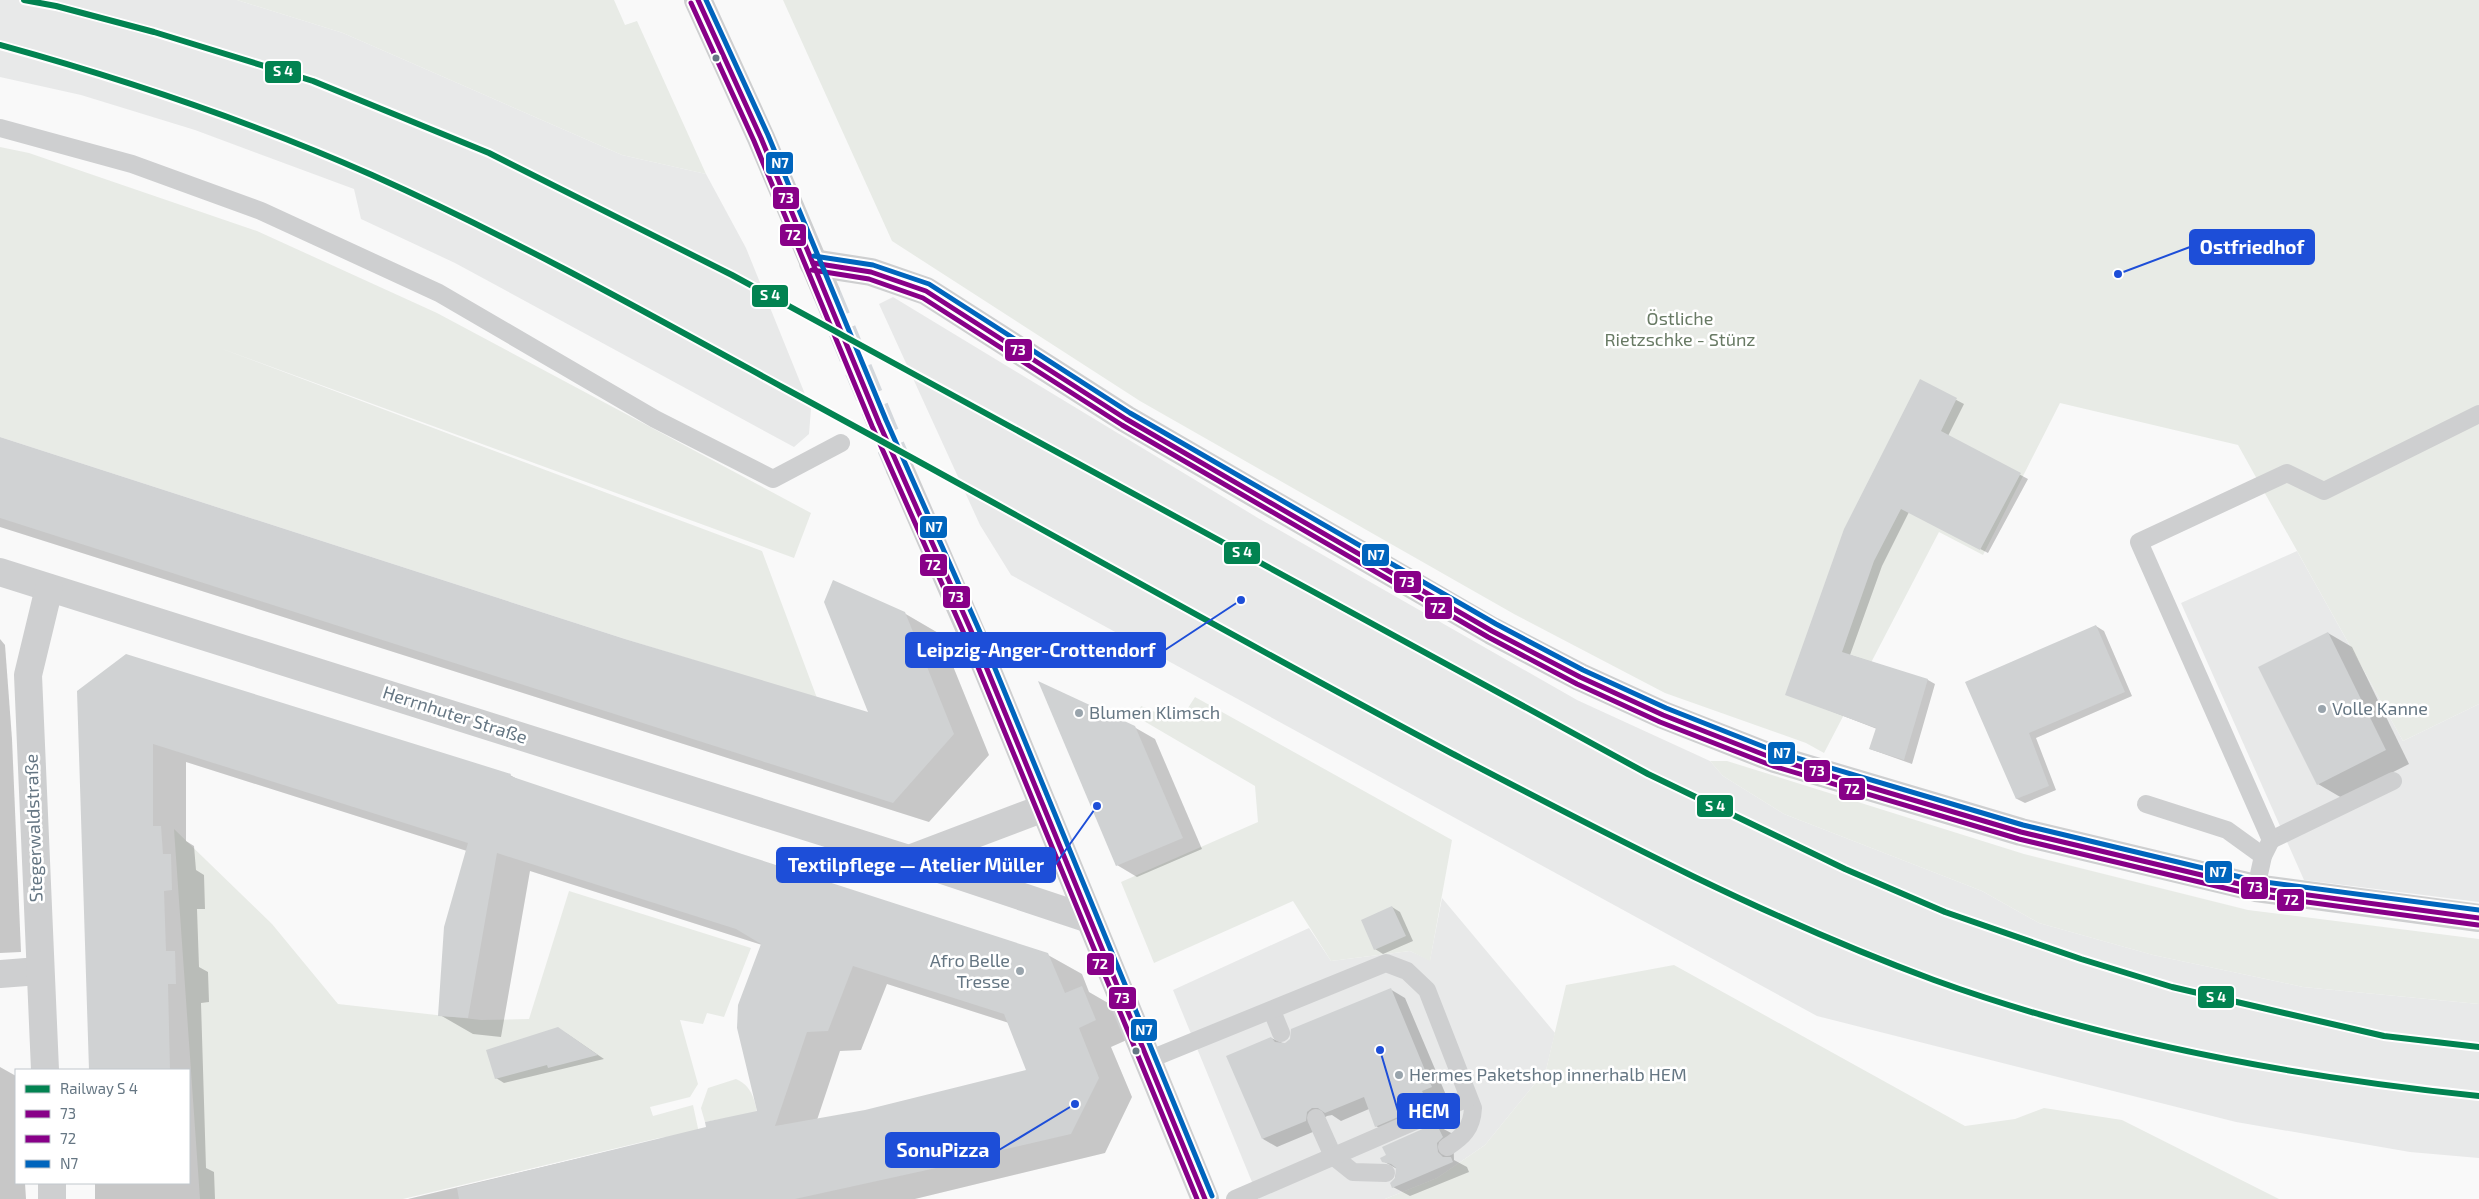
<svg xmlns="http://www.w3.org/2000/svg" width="2479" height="1199" viewBox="0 0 2479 1199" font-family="'Exo 2',sans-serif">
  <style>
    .built { fill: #e8e9e9 }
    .green { fill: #e8ebe6 }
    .shadow { fill: #0003; fill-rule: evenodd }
    .building { fill: #d0d2d3; fill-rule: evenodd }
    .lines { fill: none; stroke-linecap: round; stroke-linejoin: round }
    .tertiary-tunnel { stroke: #d4d8dc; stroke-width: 28; stroke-dasharray: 28 14; stroke-linecap: butt }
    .service { stroke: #cecfd0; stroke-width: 18 }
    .minor { stroke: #cecfd0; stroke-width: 28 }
    .tertiary { stroke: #cecfd0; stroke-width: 28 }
    .bus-1-casing { stroke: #fff; stroke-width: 9 }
    .bus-2-casing { stroke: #fff; stroke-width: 9 }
    .bus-3-casing { stroke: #fff; stroke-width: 9 }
    .bus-1 { stroke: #808; stroke-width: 5 }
    .bus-2 { stroke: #808; stroke-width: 5 }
    .bus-3 { stroke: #0065bd; stroke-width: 5 }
    .rail-1-casing { stroke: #fff; stroke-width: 10 }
    .rail-1 { stroke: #028351; stroke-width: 6 }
    .bus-dot { fill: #657683; stroke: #fff; stroke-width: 2 }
    .poi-dot { fill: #99a4ac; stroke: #fff; stroke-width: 2 }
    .labels { text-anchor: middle; stroke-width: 5; stroke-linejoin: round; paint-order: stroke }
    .park-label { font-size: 18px; fill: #687a64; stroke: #fff }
    .poi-label { font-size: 18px; fill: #657683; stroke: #fff; text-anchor: start }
    .street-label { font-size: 18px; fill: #657683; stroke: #fff }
    .leader { fill: none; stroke: #1d4ed8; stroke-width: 2 }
    .callout-dot { fill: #1d4ed8; stroke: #fff; stroke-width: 2 }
    .callout { fill: #1d4ed8; stroke: #1d4ed8; stroke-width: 2 }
    .callout-label { font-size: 19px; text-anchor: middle; font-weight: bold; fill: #fff }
    .line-badge { stroke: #fff; stroke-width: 2 }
    .badge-label { font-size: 14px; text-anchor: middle; font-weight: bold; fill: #fff }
  </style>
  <rect width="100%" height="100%" fill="#f9f9f9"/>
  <g class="built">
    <path d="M0,0h237l106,33 279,122 84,19 40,74 65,161 -2,25 -15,13 -339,-184 -94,-44 -7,-30 -159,-59 -114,-35 -81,-18z"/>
    <path d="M893,297l365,221 319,182 133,61 13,15 61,38 198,77 57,32 114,32 150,32 176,17v154l-69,-6 -174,-30 -419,-106 -806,-441 -31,-50 -101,-221z"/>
    <path d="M2297,551l106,190 76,-37v198l-175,-22 -123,-277z"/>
    <path d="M1442,898l113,135 -9,37 -61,75 -48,33 -52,21h-126l-86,-209 136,-62 22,33 79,-10 20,9z"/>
  </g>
  <g class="green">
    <path d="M237,0h377l11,25 12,-4 69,153 -84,-19 -279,-122z"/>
    <path d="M783,0h1696v704l-76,37 -165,-296 -178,-42 -77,152 -44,-23 -115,221 -18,-10 -141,-50 -151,-79 -374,-213 -248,-160z"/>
    <path d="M0,147l29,6 228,78 180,82 374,200 -17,45 -577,-211 545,204 55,147 -192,-59 -625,-202z"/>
    <path d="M1195,697l257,143 -22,121 -20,-10 -79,10 -38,-60 -139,62 -33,-81 137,-60 -3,-36 -118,-69 4,-11 38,16z"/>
    <path d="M1710,761h17l297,93 224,56 231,29v65l-176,-17 -150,-32 -114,-32 -57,-32 -198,-77 -61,-38z"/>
    <path d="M174,829l98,95 66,80 143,16 48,-1 40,-128 182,57 -27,69 -17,-4 -4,11 -23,-4 18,64 -8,13 -40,10 3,9 40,-11 6,28 -40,5 -256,61h-203z"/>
    <path d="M1674,965l291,161 50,-7 29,-11 78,12 157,79h-894l52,-21 48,-33 61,-75 20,-85z"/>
    <path d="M736,1079c20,8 20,31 24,49l-28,-11 -27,5 -4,-14 7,-20z"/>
  </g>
  <g class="shadow">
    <path d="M1920,381l44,23 -16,32 80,43 -40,74 -79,-41 -27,54 -32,89 78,25 7,4 -23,80 -42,-15 7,-20 -90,-35z"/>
    <path d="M0,438l624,202 246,74 34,-101 36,21 49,121 -60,67 -929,-295z"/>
    <path d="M2096,626l8,5 28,65 -96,42 20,52 -31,13 -8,-4 -50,-117z"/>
    <path d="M2328,633l24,14 57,117 -67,34 -24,-14z"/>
    <path d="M0,639l5,6 7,94 9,213 -21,1z"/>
    <path d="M78,692l432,83 9,5 223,75 306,100 34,19 7,18 26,15 14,32 -18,8 21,50 -27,56 -190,46h-507l299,-71 52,-16 3,-167 -232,-74 -29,166 -28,-3 -33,-19 27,-164 -281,-89v79l8,5 2,24 8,5 1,34h-8l2,58 9,5 1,30 -8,1 5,165 8,4 1,27h-120v-16h94v-113h-98zM887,984l122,39 19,48 -163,40 -48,9 23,-69 21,-1z"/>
    <path d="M1134,727l21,12 47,110 -65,28 -20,-12z"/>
    <path d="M1392,907l8,5 13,29 -30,13 -8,-5z"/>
    <path d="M1390,989l15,9 41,97 -10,5 6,12 -52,22 -14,-8 -7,-17 -28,12 -9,-6 -5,1 -6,4 -1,9 -43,18 -14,-8 8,-101 14,6z"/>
    <path d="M566,1033l38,26 -100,24 -8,-5z"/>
    <path d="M0,1067l16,9v107h9l1,16h-26z"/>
    <path d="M1436,1125l17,9 1,26 13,7 2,5 -59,24 -17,-9 4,-18 -14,-8z"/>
  </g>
  <g class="building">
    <path d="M1920,379l37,19 -16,33 80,42 -41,77 -79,-41 -27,52 -32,91 86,27 -24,81 -35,-11 7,-21 -91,-33 59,-166z"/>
    <path d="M0,437l625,202 243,73 -44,-110 9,-22 72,32 49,122 -61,69 -75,-24 -818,-261z"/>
    <path d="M2096,625l29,67 -96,41 20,53 -33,13 -51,-117z"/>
    <path d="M2328,632l58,118 -69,35 -59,-118z"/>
    <path d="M126,654l385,120 -1,2 232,78 306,99 17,40 17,-7 14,34 -17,8 20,50 -28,56 -104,24 1,3 -173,38h-336l-2,-11 249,-61 -1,-5 52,-11 -20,-83 1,-23 23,-61 -25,-15 -239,-76 -29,165 -30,-2 6,-89 24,-84 -315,-99v82h8l2,28h8l1,36 -8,1 2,60h9l1,33h-8l2,86h-81l-12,-379zM853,966l151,48 22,56 -161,40 -90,16 32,-94 21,-1z"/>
    <path d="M1038,681l97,45 48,112 -67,28z"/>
    <path d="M1392,906l14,30 -32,14 -13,-30z"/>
    <path d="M1391,988l41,99 -10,4 6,13 -53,23 -11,-30 -39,16 -7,-5h-6l-5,4 -1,9 -44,18 -36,-83 45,-19 4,5 10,1 5,-4 1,-10z"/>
    <path d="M558,1027l40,28 -50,13 -1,-3 -52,14 -9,-29z"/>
    <path d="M1436,1123l7,14 -6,6 1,9 5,5h8l2,5 -61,26 -2,-5 5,-5 1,-10 -5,-4 -9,-2 -2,-4 6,-3 -4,-8z"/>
  </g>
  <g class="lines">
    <path class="tertiary-tunnel" d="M826,292l74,177"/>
    <g class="service">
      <path d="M0,128l132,36 129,47 178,82 216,126 118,60 68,-36"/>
      <path d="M2146,804l81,26 36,26"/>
      <path d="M2271,840l122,-59"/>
      <path d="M2256,888l7,-32 8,-16 -132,-298 148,-69 37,18 155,-77"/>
      <path d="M1272,1011l9,22"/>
      <path d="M1148,1060l238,-97 21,8 20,19 46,118c-1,20 -10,29 -26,39"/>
      <path d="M1316,1118l17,38 20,16 33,1"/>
      <path d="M1235,1199l233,-101"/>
    </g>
    <g class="minor">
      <path d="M813,263l58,9 55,19 200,128 366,212 88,46 83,38 112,44 246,73 235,56 223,30"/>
      <path d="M0,572l909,287 180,60"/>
      <path d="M909,859l135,-51"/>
      <path d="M0,974l39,-3"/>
      <path d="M45,1070l-17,-395 21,-87"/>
      <path d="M52,1183v16"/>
    </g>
    <g class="tertiary">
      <path d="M698,0l63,138 65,154"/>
      <path d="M900,469l87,200 218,530"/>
    </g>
    <g class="bus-1-casing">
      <g id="bus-1">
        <path d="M698,0l63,138 118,285 94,212 232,564"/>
        <path d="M813,263l58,9 55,19 200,128 366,212 88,46 83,38 112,44 246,73 235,56 223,30"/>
      </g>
    </g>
    <g class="bus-2-casing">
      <g id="bus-2">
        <path d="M691,3l63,138 118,285 94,212 231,561"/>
        <path d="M812,270l57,9 54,19 199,127 366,212 89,47 83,38 113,44 246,73 235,56 224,30"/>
      </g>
    </g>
    <g class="bus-3-casing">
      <g id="bus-3">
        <path d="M706,0l62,135 118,285 94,212 232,564"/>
        <path d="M814,256l59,9 56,19 201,129 366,211 87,46 83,38 111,44 246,73 234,56 222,29"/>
      </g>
    </g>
    <use href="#bus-1" class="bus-1"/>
    <use href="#bus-2" class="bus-2"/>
    <use href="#bus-3" class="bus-3"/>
    <g class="rail-1-casing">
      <g id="rail-1">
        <path d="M24,0l32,6 98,26 159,49 176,72 243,122 916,499 197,95 100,43 136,47 91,28 212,49 95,11"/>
        <path d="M0,45c127,35 252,77 372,130 141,63 277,139 412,213 224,121 445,247 669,366 157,82 315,165 481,226 173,63 362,97 545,116"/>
      </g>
    </g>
    <use href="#rail-1" class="rail-1"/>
  </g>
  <g class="bus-dot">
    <circle cx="716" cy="58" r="4.5"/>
    <circle cx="1136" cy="1051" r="4.5"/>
  </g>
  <g class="poi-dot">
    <circle cx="2322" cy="709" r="5"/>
    <circle cx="1079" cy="713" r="5"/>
    <circle cx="1020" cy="971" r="5"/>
    <circle cx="1399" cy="1075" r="5"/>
  </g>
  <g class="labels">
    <g class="park-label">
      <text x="1680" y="325">Östliche<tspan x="1680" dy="21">Rietzschke - Stünz</tspan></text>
    </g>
    <g class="poi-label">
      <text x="2332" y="715">Volle Kanne</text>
      <text x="1089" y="719">Blumen Klimsch</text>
      <text x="1010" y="967" text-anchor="end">Afro Belle<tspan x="1010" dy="21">Tresse</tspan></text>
      <text x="1409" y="1081">Hermes Paketshop innerhalb HEM</text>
    </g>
    <g class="street-label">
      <text transform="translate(455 715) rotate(18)" y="6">Herrnhuter Straße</text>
      <text transform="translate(34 828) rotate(-92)" y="6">Stegerwaldstraße</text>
    </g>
  </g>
  <path class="leader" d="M2118 274L2190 247M1241 600L1165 650M1097 806L1055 865M1380 1050L1398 1111M1075 1104L999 1150"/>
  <g class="callout-dot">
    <circle cx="2118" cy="274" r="5"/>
    <circle cx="1241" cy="600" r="5"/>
    <circle cx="1097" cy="806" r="5"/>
    <circle cx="1380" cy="1050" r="5"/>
    <circle cx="1075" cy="1104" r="5"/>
  </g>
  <g class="callout">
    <rect x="2190" y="230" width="124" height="34" rx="5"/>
    <rect x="906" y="633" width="259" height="34" rx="5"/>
    <rect x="777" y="848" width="278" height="34" rx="5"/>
    <rect x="1398" y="1094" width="61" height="34" rx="5"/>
    <rect x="886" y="1133" width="113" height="34" rx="5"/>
  </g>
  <g class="callout-label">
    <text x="2252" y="254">Ostfriedhof</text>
    <text x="1036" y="657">Leipzig-Anger-Crottendorf</text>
    <text x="916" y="872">Textilpflege — Atelier Müller</text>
    <text x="1429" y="1118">HEM</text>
    <text x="943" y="1157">SonuPizza</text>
  </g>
  <g class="line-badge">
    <rect x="264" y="60" width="38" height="24" rx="5" fill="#028351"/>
    <rect x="765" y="151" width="29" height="24" rx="5" fill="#0065bd"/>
    <rect x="772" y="186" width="28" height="24" rx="5" fill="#808"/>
    <rect x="779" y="223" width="28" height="24" rx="5" fill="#808"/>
    <rect x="751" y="284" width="38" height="24" rx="5" fill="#028351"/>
    <rect x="1004" y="338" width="29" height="24" rx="5" fill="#808"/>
    <rect x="919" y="515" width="29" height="24" rx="5" fill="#0065bd"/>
    <rect x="1223" y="541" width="38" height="24" rx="5" fill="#028351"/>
    <rect x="1361" y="543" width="29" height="24" rx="5" fill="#0065bd"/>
    <rect x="919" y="553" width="29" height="24" rx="5" fill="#808"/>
    <rect x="1393" y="570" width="29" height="24" rx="5" fill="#808"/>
    <rect x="942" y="585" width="29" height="24" rx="5" fill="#808"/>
    <rect x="1424" y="596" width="29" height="24" rx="5" fill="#808"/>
    <rect x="1767" y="741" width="29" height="24" rx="5" fill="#0065bd"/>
    <rect x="1803" y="759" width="28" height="24" rx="5" fill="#808"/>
    <rect x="1838" y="777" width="28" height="24" rx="5" fill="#808"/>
    <rect x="1696" y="794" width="38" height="24" rx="5" fill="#028351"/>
    <rect x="2204" y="860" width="29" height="24" rx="5" fill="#0065bd"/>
    <rect x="2240" y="876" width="29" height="24" rx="5" fill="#808"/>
    <rect x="2276" y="888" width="29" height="24" rx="5" fill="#808"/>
    <rect x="1086" y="952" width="29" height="24" rx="5" fill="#808"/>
    <rect x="2197" y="985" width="38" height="24" rx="5" fill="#028351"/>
    <rect x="1108" y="986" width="29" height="24" rx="5" fill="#808"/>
    <rect x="1130" y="1018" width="28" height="24" rx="5" fill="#0065bd"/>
  </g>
  <g class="badge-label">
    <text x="283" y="76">S 4</text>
    <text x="780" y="168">N7</text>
    <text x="786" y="203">73</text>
    <text x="793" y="240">72</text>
    <text x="770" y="300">S 4</text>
    <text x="1018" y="355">73</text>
    <text x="934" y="532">N7</text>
    <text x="1242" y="557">S 4</text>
    <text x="1376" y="560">N7</text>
    <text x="933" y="570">72</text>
    <text x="1407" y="587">73</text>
    <text x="956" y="602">73</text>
    <text x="1438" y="613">72</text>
    <text x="1782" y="758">N7</text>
    <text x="1817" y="776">73</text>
    <text x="1852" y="794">72</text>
    <text x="1715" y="811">S 4</text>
    <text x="2218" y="877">N7</text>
    <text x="2255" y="892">73</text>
    <text x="2291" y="905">72</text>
    <text x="1100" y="969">72</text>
    <text x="2216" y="1002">S 4</text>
    <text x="1122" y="1003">73</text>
    <text x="1144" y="1035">N7</text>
  </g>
  <rect x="15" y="1069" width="175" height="115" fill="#ffffff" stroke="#c1c8cd"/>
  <rect x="25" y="1085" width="25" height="8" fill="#028351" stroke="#c1c8cd"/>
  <text x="60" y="1094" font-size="15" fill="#657683">Railway S 4</text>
  <rect x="25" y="1110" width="25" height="8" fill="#880088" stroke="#c1c8cd"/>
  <text x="60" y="1119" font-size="15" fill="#657683">73</text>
  <rect x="25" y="1135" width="25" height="8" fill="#880088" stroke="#c1c8cd"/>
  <text x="60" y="1144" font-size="15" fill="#657683">72</text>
  <rect x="25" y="1160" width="25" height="8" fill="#0065bd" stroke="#c1c8cd"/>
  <text x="60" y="1169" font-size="15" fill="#657683">N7</text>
</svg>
